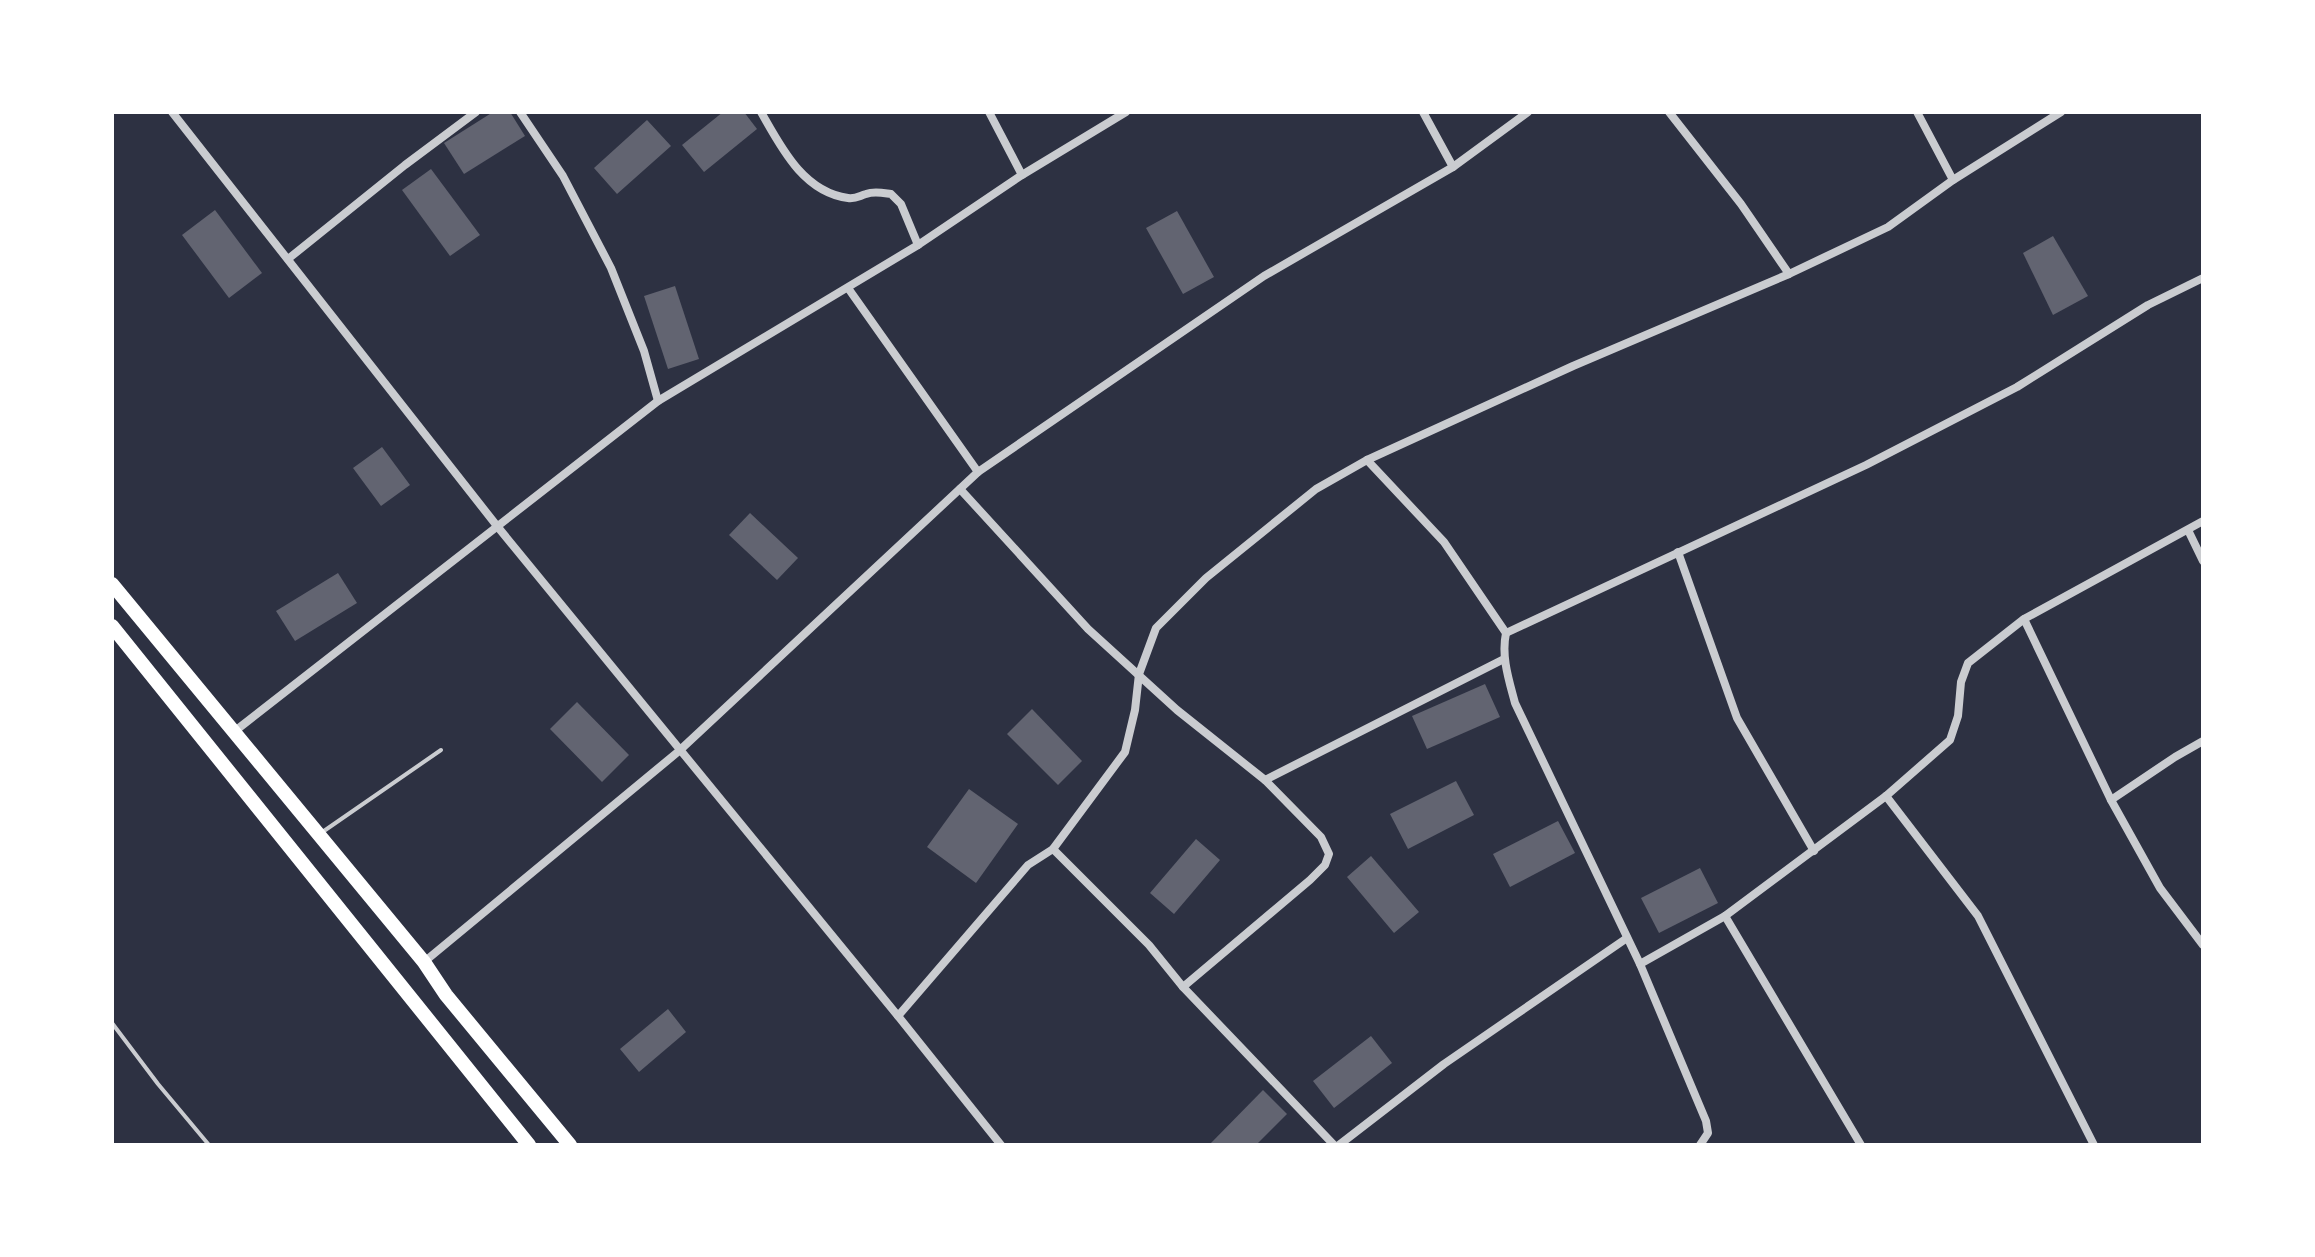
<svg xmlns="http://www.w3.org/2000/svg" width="2315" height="1257" viewBox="0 0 2315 1257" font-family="Rubik,sans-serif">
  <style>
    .building { fill: #626471 }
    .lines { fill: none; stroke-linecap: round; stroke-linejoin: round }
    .service { stroke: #caccd0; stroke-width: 4 }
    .minor { stroke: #caccd0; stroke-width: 8 }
    .trunk { stroke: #fff; stroke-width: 14 }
  </style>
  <rect width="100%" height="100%" fill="#2d3142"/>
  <g class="building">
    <path d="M493,112h17l15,24 -61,38 -20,-31z"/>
    <path d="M723,112h21l13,17 -53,43 -22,-27z"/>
    <path d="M647,120l24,26 -54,48 -23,-26z"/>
    <path d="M431,169l49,66 -30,21 -48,-66z"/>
    <path d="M215,210l47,63 -33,25 -47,-63z"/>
    <path d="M1177,211l37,66 -31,17 -37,-66z"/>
    <path d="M2053,236l35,60 -35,19 -30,-62z"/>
    <path d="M675,286l24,73 -31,10 -24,-73z"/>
    <path d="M382,447l28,38 -29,21 -28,-38z"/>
    <path d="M750,513l48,45 -21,22 -48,-45z"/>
    <path d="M338,573l19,30 -62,38 -19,-30z"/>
    <path d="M1485,684l15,33 -73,32 -15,-33z"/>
    <path d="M577,702l52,53 -27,27 -52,-53z"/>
    <path d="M1032,709l50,52 -24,24 -51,-51z"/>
    <path d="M1456,781l18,34 -66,34 -18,-35z"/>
    <path d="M969,789l49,35 -42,59 -49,-36z"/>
    <path d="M1558,821l17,32 -65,34 -17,-33z"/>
    <path d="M1196,839l24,21 -46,54 -24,-21z"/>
    <path d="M1371,856l48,56 -25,21 -47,-56z"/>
    <path d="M1700,868l18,35 -59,30 -18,-35z"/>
    <path d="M668,1009l18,23 -47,40 -19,-23z"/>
    <path d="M1371,1036l21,27 -58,45 -21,-27z"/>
    <path d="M1263,1090l24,24 -31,31h-47z"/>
  </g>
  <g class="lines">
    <g class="service">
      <path d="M321,833l120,-83"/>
      <path d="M112,1023l46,61 51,61"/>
    </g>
    <g class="minor">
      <path d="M172,112l325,414 401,490 103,129"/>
      <path d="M520,112l43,64 48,92 33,83 14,50"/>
      <path d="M761,112c20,35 42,80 87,86 8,1 11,-2 18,-4 8,-3 17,-1 25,0l10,10 17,41"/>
      <path d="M989,112l33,63"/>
      <path d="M1423,112l30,55"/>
      <path d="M1669,112l72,92 48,70"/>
      <path d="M1917,112l36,68"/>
      <path d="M288,259l117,-94 71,-53"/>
      <path d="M848,288l130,184"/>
      <path d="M1367,460l77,82 62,91c-5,24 3,47 9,70l125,261 66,157 2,12 -8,12"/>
      <path d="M960,489l128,140 89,81 88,70 56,57 8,17 -4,11 -15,15 -127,107"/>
      <path d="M2188,530l15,31"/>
      <path d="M1678,552l59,166 77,133"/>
      <path d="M2024,619l87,181 49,88 43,57"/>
      <path d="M1506,633l360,-168 151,-78 131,-82 55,-27"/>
      <path d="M235,731l423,-330 260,-156 104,-70 104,-63"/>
      <path d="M1265,780l239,-121"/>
      <path d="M1886,796l92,120 116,229"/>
      <path d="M2111,800l64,-43 28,-16"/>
      <path d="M1053,849l96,96 34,42 151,158"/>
      <path d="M1725,916l136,229"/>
      <path d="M424,962l255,-211 299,-279 286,-196 189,-109 75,-55"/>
      <path d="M1640,964l85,-48 161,-120 64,-56 8,-24 3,-34 7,-19 56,-44 179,-98"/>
      <path d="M898,1016l130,-151 25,-16 72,-97 10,-42 4,-36 17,-46 50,-50 110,-89 51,-29 206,-94 216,-92 99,-47 65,-47 108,-68"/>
      <path d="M1339,1145l105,-81 183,-126"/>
    </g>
    <g class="trunk">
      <path d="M112,584l312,378 22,33 124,150"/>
      <path d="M112,626l417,519"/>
    </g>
  </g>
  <rect width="2315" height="1257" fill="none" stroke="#ffffff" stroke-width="228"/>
</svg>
